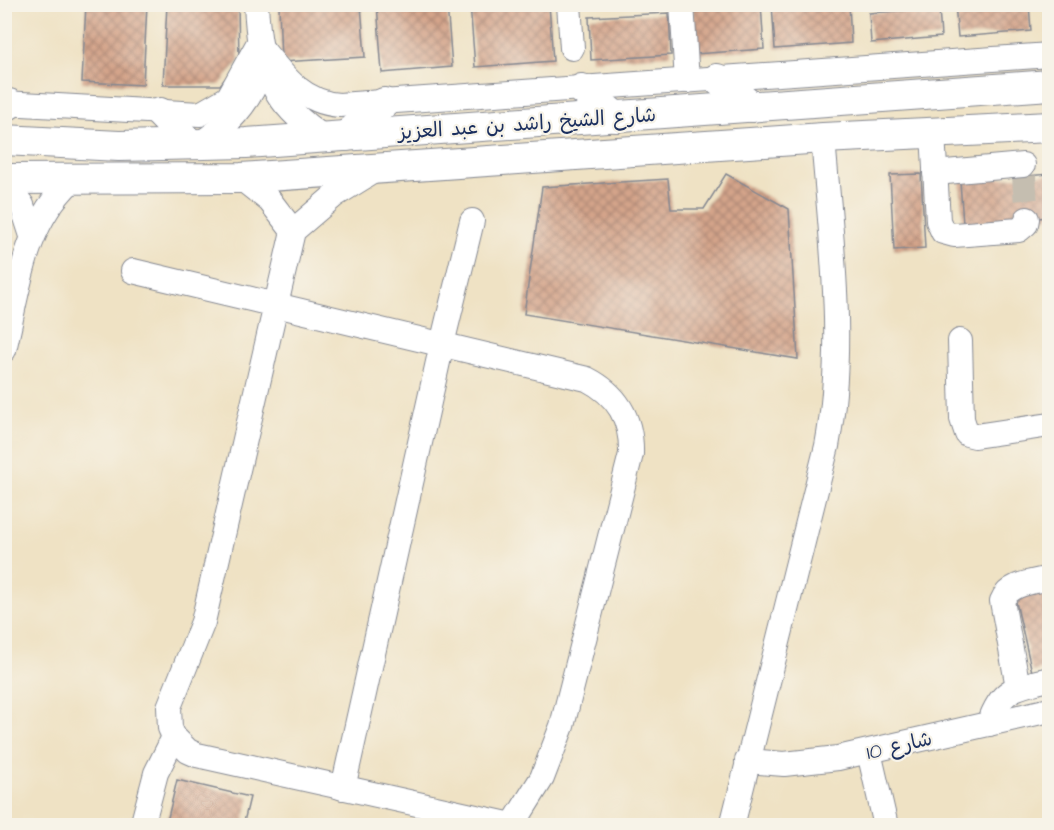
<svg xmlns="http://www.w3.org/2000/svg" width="1054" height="830" viewBox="0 0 1054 830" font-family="'Architects Daughter','Playpen Sans Arabic',sans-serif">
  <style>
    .building { fill: url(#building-cross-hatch) }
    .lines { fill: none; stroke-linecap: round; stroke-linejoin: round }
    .minor-tunnel { stroke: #c5beb0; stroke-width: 24; stroke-dasharray: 24 12; stroke-linecap: butt }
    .minor-casing { stroke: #858891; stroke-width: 26 }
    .major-casing { stroke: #858891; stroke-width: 32 }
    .minor { stroke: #fff; stroke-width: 24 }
    .major { stroke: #fff; stroke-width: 30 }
    .labels { text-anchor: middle; stroke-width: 4.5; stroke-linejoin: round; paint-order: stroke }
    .street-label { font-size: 20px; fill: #1b2f5e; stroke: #f7f3e8 }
  </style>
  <defs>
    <pattern id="building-cross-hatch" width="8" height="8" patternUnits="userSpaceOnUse" patternTransform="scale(1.5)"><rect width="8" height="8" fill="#d4a48a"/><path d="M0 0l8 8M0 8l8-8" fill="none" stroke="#ab8674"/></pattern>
  </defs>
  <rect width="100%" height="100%" fill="#f7f3e8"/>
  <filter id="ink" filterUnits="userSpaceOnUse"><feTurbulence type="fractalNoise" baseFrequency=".0167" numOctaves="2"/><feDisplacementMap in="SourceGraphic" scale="12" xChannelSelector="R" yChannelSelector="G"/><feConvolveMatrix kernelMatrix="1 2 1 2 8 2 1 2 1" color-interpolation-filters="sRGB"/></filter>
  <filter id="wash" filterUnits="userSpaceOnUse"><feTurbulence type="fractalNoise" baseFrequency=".008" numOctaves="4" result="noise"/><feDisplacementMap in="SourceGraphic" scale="24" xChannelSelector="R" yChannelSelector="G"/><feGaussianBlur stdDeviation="1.35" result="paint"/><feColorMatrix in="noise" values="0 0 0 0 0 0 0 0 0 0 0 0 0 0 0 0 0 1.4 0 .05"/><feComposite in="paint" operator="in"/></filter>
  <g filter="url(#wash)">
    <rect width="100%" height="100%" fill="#efe2c4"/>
    <g id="blocks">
      <g class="building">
        <path d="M86,4h61l-4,81 -61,-3z"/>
        <path d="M167,4h71l1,57 -19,24h-57z"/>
        <path d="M377,4h70l5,63 -70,6z"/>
        <path d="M470,4h79l4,57 -78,6z"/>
        <path d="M692,4h69l3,45 -69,5z"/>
        <path d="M772,4h77l2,39 -76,6z"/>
        <path d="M955,4h74l2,27 -73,6z"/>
        <path d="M279,5h82l4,52 -84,5z"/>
        <path d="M939,8l2,29 -70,6 -2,-30z"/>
        <path d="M669,13l2,42 -80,5 -2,-43z"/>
        <path d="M726,174l63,35 9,150 -274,-45 18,-127 126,-8 3,30h33z"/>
        <path d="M921,174l4,74 -31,2 -4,-75z"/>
        <path d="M1050,174v43l-87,7 -3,-43z"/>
        <path d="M1050,585v83l-18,4 -18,-79z"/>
        <path d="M177,780l73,17 -7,29h-77z"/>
      </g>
    </g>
  </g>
  <g filter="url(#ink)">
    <use href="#blocks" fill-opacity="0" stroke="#858891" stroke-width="1.5"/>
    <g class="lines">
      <path class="minor-tunnel" d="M1024,176l3,43"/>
      <g class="minor-casing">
        <g id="minor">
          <path d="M256,4c3,62 14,99 69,134"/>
          <path d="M569,4l3,44"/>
          <path d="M682,4l5,77"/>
          <path d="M4,103l196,11 28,-16 30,-54c23,28 42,58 81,61l711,-50"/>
          <path d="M933,133l5,88 5,11 11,3 65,-5 7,-6 1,-5"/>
          <path d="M199,144c25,-15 44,-34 57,-61"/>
          <path d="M377,169l-42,26 -42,36 -90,391 -34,85 1,21 4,9 14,14 9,4 315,70"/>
          <path d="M935,173l88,-8"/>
          <path d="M241,178l29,23 23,30"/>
          <path d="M4,181l18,24 10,31"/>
          <path d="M133,271l454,108c31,16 45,40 44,75l-69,272 -20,52 -30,48"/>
          <path d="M960,341l2,78 5,15 8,2 75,-11"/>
          <path d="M4,350c15,-61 19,-124 67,-169"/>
          <path d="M1018,687l-16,-86c7,-18 31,-19 48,-23"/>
          <path d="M989,724c12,-36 26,-37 61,-45"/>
          <path d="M869,752l17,74"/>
          <path d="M747,761l37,3 54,-6 212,-48"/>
          <path d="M343,788l99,-444 30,-123"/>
          <path d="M142,826l14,-53 18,-36"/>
          <path d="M732,826l95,-380c19,-102 4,-206 -4,-308"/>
        </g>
      </g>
      <g class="major-casing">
        <g id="major">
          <path d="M717,79l35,28"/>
          <path d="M582,89l34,28"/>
          <path d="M4,107l5,-3"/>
          <path d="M160,113l30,31"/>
          <path d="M346,136l38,-33"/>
          <path d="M4,140l115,6 127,-3 804,-58"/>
          <path d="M4,179l237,-1 582,-40 227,-11"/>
        </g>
      </g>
      <use href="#minor" class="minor"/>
      <use href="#major" class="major"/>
    </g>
  </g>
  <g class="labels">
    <g class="street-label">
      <text transform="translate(527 123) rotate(-4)" y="7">شارع الشيخ راشد بن عبد العزيز</text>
      <text transform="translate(899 745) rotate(-13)" y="7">شارع 10</text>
    </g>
  </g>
  <rect width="1054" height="830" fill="none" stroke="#f7f3e8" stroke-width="24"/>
</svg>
